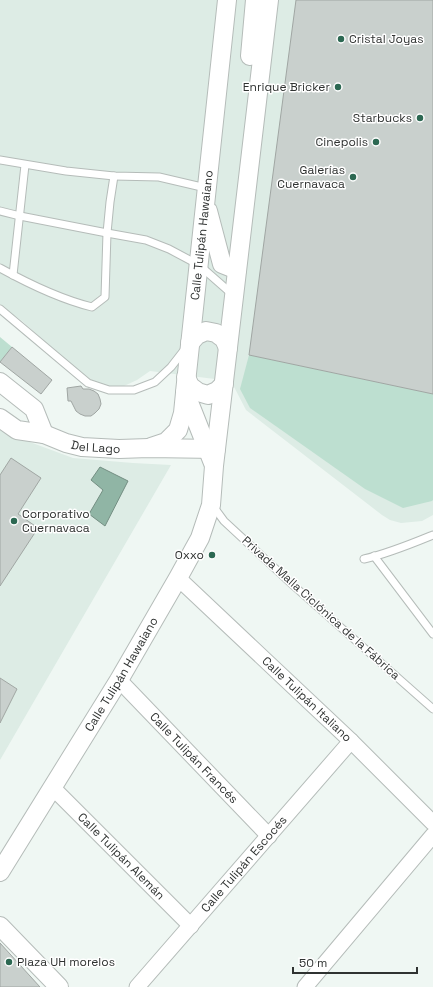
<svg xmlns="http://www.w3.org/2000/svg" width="433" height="987" viewBox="0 0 433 987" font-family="'Space Grotesk',sans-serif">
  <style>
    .built { fill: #ddece5 }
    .green { fill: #bddfd0 }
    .water { fill: #90b5a5; stroke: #738e82 }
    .building { fill: #c9d0cd; stroke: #a0a6a3 }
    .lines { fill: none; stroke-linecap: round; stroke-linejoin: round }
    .service-casing { stroke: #b5bcb9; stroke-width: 9 }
    .minor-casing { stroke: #b5bcb9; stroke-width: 17 }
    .tertiary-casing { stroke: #b5bcb9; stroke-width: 20 }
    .service { stroke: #fff; stroke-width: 7 }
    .minor { stroke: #fff; stroke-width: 15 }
    .tertiary { stroke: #fff; stroke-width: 18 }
    .poi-dot { fill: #2c6852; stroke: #fff; stroke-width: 1.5 }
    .labels { text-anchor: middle; stroke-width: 3; stroke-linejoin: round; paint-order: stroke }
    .poi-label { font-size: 12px; fill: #2f3231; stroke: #fff; text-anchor: end }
    .street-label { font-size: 12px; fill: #2f3231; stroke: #fff }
  </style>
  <rect width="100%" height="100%" fill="#eff7f3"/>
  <g class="built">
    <path d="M0,0h433v515l-11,6 -21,2 -11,-3 -8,-5 -136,-105 -15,-29 -81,-10 -13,9 -13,6 -19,1 -14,-4 -69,-62 -22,-16z"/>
    <path d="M0,426l27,15 46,17 60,5 38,2 -171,295z"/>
  </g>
  <g class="green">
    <path d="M0,337l12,10 -12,15z"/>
    <path d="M249,355l184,39v106l-1,1 -29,7 -38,-19 -115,-81 -10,-19z"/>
  </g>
  <path class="water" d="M100,467l28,14 -23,45 -16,-12 14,-24 -12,-10z"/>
  <g class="building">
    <path d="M296,0h137v394l-184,-39z"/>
    <path d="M12,347l40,33 -11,14 -41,-32z"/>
    <path d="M81,386l2,3h6l5,2 4,3 2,5 1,5 -2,5 -4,4 -4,3h-6l-5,-2 -4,-3 -5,-10h-3l-1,-13z"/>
    <path d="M11,458l30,20 -23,36 20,14 -38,58v-111z"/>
    <path d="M0,678l17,11 -17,34z"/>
    <path d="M0,943l40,44h-40z"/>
  </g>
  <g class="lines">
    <g class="service-casing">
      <g id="service">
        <path d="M0,160l66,11 48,5 45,1 47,11"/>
        <path d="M0,211l20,5 87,17 39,7 23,9 30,16 33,29"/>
        <path d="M0,268c29,16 60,31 92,39l13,-10 2,-64 3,-31 4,-26"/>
        <path d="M13,275l12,-110"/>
        <path d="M0,309l88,74 21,7h25l21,-8 16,-15 14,-18"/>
        <path d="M213,506l11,15 70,65 139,123"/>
        <path d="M374,556l59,78"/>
        <path d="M364,559c23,-5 47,-15 69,-24"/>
      </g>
    </g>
    <g class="minor-casing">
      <g id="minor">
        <path id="s1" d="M178,578l173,163 82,82"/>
        <path id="s2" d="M119,680l150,156"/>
        <path id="s3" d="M52,787l139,139"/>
        <path id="s4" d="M137,987l214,-246"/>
        <path d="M305,987l128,-152"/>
      </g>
    </g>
    <g class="tertiary-casing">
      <g id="tertiary">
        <path d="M250,56l5,-56"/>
        <path d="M208,211l14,53 15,6"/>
        <path d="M190,343l7,-8 9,-4 10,2 8,6 4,9"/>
        <path d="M186,377l4,9 8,6 10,3 9,-4 7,-7"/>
        <path d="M0,382l34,27 10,25"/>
        <path id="s5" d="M0,418l17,12 27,4 22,9 16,4 37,2 30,-1 67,1"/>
        <path d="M151,447l15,-5 12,-12 5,-17 2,-20"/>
        <path id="s6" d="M213,463l-28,-71 42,-392"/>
        <path id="s7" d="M0,872l119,-192 59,-102 22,-40 11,-33 3,-39 55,-466"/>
        <path d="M0,926l59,61"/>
      </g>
    </g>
    <use href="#service" class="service"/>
    <use href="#minor" class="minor"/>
    <use href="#tertiary" class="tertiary"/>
  </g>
  <g class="poi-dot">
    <circle cx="341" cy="39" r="4"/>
    <circle cx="338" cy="87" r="4"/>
    <circle cx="420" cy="118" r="4"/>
    <circle cx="376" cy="142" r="4"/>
    <circle cx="353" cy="177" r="4"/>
    <circle cx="14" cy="521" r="4"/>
    <circle cx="212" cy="555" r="4"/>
    <circle cx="9" cy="962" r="4"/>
  </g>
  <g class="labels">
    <g class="poi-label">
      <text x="349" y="43" text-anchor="start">Cristal Joyas</text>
      <text x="330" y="91">Enrique Bricker</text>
      <text x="412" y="122">Starbucks</text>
      <text x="368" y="146">Cinepolis</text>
      <text x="345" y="174">Galerías<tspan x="345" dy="14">Cuernavaca</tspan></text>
      <text x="22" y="518" text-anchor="start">Corporativo<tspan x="22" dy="14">Cuernavaca</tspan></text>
      <text x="204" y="559">Oxxo</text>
      <text x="17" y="966" text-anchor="start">Plaza UH morelos</text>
    </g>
    <g class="street-label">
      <text dy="4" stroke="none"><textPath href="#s6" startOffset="234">Calle Tulipán Hawaiano</textPath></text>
      <text dy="4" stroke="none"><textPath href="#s5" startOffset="102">Del Lago</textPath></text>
      <text transform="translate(321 608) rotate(42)" y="4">Privada Malla Ciclónica de la Fábrica</text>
      <text dy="4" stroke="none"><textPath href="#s7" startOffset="232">Calle Tulipán Hawaiano</textPath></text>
      <text dy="4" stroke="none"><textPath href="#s1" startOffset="177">Calle Tulipán Italiano</textPath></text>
      <text dy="4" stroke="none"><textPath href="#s2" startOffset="108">Calle Tulipán Francés</textPath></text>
      <text dy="4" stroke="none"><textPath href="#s3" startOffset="98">Calle Tulipán Alemán</textPath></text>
      <text dy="4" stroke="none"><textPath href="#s4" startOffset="163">Calle Tulipán Escocés</textPath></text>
    </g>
  </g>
  <path d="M293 967v6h124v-6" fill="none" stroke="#2f3231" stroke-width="2"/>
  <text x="299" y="967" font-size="12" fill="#2f3231" stroke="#ffffff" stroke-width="3" paint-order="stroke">50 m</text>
</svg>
